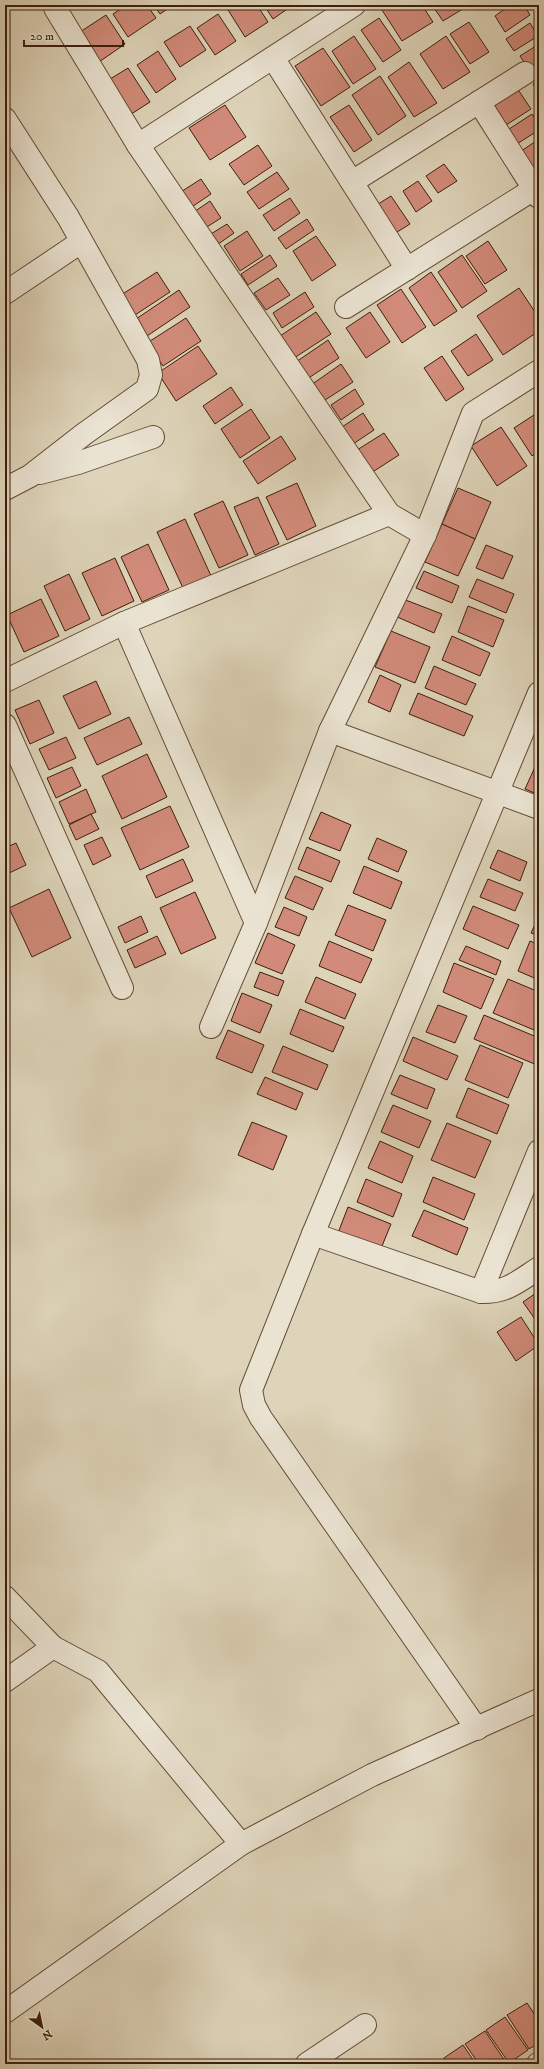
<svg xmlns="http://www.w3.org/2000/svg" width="544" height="2069" viewBox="0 0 544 2069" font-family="'IM FELL DW Pica',serif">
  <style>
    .building { fill: #d28b7a; stroke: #3c1f0c }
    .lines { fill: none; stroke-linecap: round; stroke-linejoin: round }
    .minor-casing { stroke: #644c37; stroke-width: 24 }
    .minor { stroke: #eae3d2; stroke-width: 22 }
  </style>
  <rect width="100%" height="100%" fill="#ded4b9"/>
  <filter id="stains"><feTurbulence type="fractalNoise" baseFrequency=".005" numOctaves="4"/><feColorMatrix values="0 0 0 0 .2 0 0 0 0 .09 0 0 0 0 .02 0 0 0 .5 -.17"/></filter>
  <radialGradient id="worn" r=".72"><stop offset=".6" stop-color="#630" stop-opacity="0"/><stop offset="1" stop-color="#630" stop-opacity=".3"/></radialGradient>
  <g class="building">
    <path d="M127,5h20l9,13 -28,19 -15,-23z"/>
    <path d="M154,5h19l-13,9z"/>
    <path d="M225,5h32l11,17 -23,15z"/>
    <path d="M264,5h29l-20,14z"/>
    <path d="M390,5h32l11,17 -31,19 -20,-31z"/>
    <path d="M432,5h33l1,2 -23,14z"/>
    <path d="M510,5h14l6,10 -25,17 -10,-16z"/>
    <path d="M218,14l18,27 -21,14 -18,-27z"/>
    <path d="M106,15l19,29 -26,18 -19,-30z"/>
    <path d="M379,18l22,32 -18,12 -22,-32z"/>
    <path d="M469,22l20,30 -19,12 -20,-30z"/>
    <path d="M530,23l8,13 -24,15 -8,-12z"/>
    <path d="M190,26l16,24 -26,17 -16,-25z"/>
    <path d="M354,36l22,33 -23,15 -21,-33z"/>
    <path d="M446,36l24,36 -27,17 -23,-35z"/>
    <path d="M539,44v26l-7,4 -12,-18z"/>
    <path d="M323,48l27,39 -29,19 -26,-40z"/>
    <path d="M158,51l18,28 -20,14 -19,-28z"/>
    <path d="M409,62l28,41 -23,14 -26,-40z"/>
    <path d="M128,68l22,34 -25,16 -23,-34z"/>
    <path d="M380,76l26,40 -28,19 -26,-40z"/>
    <path d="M539,80v14l-6,-10z"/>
    <path d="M517,88l14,21 -28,18 -14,-22z"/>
    <path d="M225,105l21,32 -36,23 -21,-32z"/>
    <path d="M349,105l23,35 -18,12 -24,-35z"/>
    <path d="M532,114l7,11v5l-27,17 -9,-14z"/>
    <path d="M539,139v32l-7,5 -15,-22z"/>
    <path d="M258,145l14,21 -28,19 -15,-21z"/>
    <path d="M444,164l13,17 -19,12 -12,-17z"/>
    <path d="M277,172l12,17 -30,20 -12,-17z"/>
    <path d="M201,179l10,15 -25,17 -10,-16z"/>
    <path d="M418,181l14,20 -16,11 -13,-21z"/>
    <path d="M391,196l19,28 -16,10 -19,-28z"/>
    <path d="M290,198l10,15 -26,18 -11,-16z"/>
    <path d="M210,201l11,17 -22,14 -11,-16z"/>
    <path d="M307,219l7,11 -28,19 -8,-11z"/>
    <path d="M227,224l7,9 -20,14 -8,-10z"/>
    <path d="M247,231l16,25 -23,15 -16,-25z"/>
    <path d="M316,236l20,29 -24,16 -19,-30z"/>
    <path d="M488,241l19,29 -22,14 -19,-28z"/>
    <path d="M270,255l7,11 -29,19 -7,-11z"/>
    <path d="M462,255l25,36 -25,17 -24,-36z"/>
    <path d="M157,272l13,20 -35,23 -14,-20z"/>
    <path d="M431,272l26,39 -23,15 -25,-38z"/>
    <path d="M278,278l12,17 -24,15 -12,-17z"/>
    <path d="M519,288l20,30v13l-36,24 -26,-39z"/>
    <path d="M401,289l25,38 -24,16 -25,-38z"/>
    <path d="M179,290l11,17 -43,29 -11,-17z"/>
    <path d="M305,292l9,15 -32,21 -9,-15z"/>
    <path d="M316,312l15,22 -37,24 -14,-22z"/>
    <path d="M370,312l20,30 -24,16 -20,-30z"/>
    <path d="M186,318l15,23 -38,25 -16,-23z"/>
    <path d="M476,334l17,26 -25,16 -17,-25z"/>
    <path d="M328,340l11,18 -32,21 -11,-17z"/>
    <path d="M198,346l19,28 -41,27 -18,-28z"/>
    <path d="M442,356l22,33 -18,12 -22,-33z"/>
    <path d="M341,364l12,18 -31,20 -11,-17z"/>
    <path d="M231,387l12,18 -28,19 -12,-18z"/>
    <path d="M355,389l9,15 -23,16 -10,-15z"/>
    <path d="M251,409l19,29 -30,20 -19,-29z"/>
    <path d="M363,413l11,17 -21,14 -11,-17z"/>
    <path d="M537,413l2,3v35l-7,5 -18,-28z"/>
    <path d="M501,427l26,39 -30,20 -26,-40z"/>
    <path d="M384,433l15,22 -28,18 -14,-23z"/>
    <path d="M281,436l15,23 -38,25 -15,-23z"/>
    <path d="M297,483l19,43 -29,14 -21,-43z"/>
    <path d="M458,488l33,14 -16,37 -33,-15z"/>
    <path d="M258,497l21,47 -24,11 -21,-48z"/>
    <path d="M223,501l25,54 -29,13 -25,-54z"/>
    <path d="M185,519l27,59 -28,12 -27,-58z"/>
    <path d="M442,524l33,15 -17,37 -33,-14z"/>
    <path d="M148,544l21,46 -27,12 -21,-45z"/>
    <path d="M486,545l27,11 -10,23 -27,-11z"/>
    <path d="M115,558l19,43 -32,15 -20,-43z"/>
    <path d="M424,571l35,15 -7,17 -36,-15z"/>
    <path d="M69,574l21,45 -25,12 -21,-45z"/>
    <path d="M477,579l37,15 -8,19 -37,-16z"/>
    <path d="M41,599l18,37 -35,16 -17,-37z"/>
    <path d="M403,599l39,15 -8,19 -39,-17z"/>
    <path d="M468,606l36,14 -11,27 -35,-15z"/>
    <path d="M391,631l39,16 -15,36 -40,-16z"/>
    <path d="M452,636l38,17 -10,23 -38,-16z"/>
    <path d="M434,666l42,18 -10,21 -41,-17z"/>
    <path d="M380,675l21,10 -11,27 -22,-10z"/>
    <path d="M96,681l15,33 -32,15 -16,-33z"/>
    <path d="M418,693l55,23 -9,20 -55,-22z"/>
    <path d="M39,700l15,33 -24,11 -15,-34z"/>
    <path d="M129,717l13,27 -45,21 -13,-27z"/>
    <path d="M66,737l10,21 -27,12 -10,-21z"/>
    <path d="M147,754l20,43 -45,22 -20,-43z"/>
    <path d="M72,767l9,19 -25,12 -9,-20z"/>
    <path d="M535,767l4,1v27l-14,-6z"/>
    <path d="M86,789l10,23 -27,12 -10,-22z"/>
    <path d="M170,806l19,41 -49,23 -19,-42z"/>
    <path d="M321,812l30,13 -11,26 -31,-12z"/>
    <path d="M91,814l8,15 -23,11 -7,-15z"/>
    <path d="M102,837l9,19 -18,9 -9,-20z"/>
    <path d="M377,838l30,13 -9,21 -30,-13z"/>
    <path d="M16,843l10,22 -21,10v-27z"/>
    <path d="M307,847l33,14 -9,21 -33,-13z"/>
    <path d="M498,850l29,12 -7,19 -30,-13z"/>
    <path d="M183,859l10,22 -37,17 -10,-22z"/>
    <path d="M364,866l38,16 -11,27 -38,-16z"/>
    <path d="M295,876l28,12 -10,22 -28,-12z"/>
    <path d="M488,879l35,14 -8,18 -35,-14z"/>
    <path d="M49,889l22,49 -39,19 -23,-49z"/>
    <path d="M195,892l21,46 -35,16 -21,-46z"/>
    <path d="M348,905l38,15 -13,31 -38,-16z"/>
    <path d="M473,906l46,19 -11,24 -45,-20z"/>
    <path d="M284,907l23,10 -8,19 -24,-9z"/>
    <path d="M141,916l7,16 -23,11 -7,-16z"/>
    <path d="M539,916v20l-8,-3z"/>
    <path d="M268,933l27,12 -13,29 -27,-11z"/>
    <path d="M157,936l9,18 -31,14 -8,-18z"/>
    <path d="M329,941l43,18 -11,24 -42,-17z"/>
    <path d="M530,941l9,4v35l-21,-9z"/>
    <path d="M466,946l35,15 -5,14 -37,-15z"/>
    <path d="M454,963l40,16 -13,30 -38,-17z"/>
    <path d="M260,972l24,9 -6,15 -24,-9z"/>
    <path d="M316,977l40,17 -11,25 -40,-17z"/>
    <path d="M508,979l31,13v40l-46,-19z"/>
    <path d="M242,993l30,12 -12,28 -29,-12z"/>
    <path d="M438,1005l29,11 -12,27 -29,-11z"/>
    <path d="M300,1009l44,18 -11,25 -43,-18z"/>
    <path d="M484,1015l55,23v22l-2,5 -63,-26z"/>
    <path d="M228,1030l36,15 -12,28 -36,-15z"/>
    <path d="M413,1037l45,19 -11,24 -44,-19z"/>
    <path d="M480,1045l43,18 -15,35 -43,-18z"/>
    <path d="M283,1046l45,19 -11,25 -45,-18z"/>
    <path d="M400,1075l35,14 -8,20 -36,-15z"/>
    <path d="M265,1077l38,16 -7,17 -39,-16z"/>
    <path d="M468,1088l41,17 -12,29 -41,-17z"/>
    <path d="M393,1105l38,16 -12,27 -38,-16z"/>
    <path d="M252,1122l35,14 -14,34 -35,-15z"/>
    <path d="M447,1123l44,18 -16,37 -44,-18z"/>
    <path d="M380,1141l33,15 -11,27 -34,-15z"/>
    <path d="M433,1177l42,17 -11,26 -41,-18z"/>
    <path d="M366,1179l36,15 -9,23 -36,-15z"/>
    <path d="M348,1207l43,17 -11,27 -42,-18z"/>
    <path d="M424,1210l44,18 -11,27 -45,-19z"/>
    <path d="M539,1291v34l-16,-23z"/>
    <path d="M521,1317l18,28 -23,16 -19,-29z"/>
    <path d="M527,2003l12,18v22l-10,6 -22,-34z"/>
    <path d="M505,2017l23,33 -19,13 -23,-33z"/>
    <path d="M485,2031l22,33h-28l-14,-20z"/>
    <path d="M463,2045l13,19h-28l-4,-6z"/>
  </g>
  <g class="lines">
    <g class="minor-casing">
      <g id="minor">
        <path d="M59,5l-4,3 83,137 251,369 36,21"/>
        <path d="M273,58l134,211"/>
        <path d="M479,102l60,95"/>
        <path d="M5,119l63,98 80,143 3,15 -4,14 -63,45 -54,42 -25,13"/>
        <path d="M138,145l216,-140"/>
        <path d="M352,182l173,-109"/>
        <path d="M5,293l76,-51"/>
        <path d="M346,307l188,-118"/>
        <path d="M40,473l38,-10 75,-26"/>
        <path d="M124,623l132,300"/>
        <path d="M5,681l119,-58 265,-109"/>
        <path d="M5,725l117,263"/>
        <path d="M330,731l209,77"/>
        <path d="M211,1027l45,-104 74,-192 95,-196 48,-122 66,-42"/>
        <path d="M313,1234l168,58c25,1 38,-11 58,-24"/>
        <path d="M481,1292l58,-141"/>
        <path d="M5,1597l48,50 45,24 143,173"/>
        <path d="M5,1681l48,-34"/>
        <path d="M477,1729l-216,-311 -7,-13 -3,-15 62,-156 226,-541"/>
        <path d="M5,2012l236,-168 131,-69 167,-75"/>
        <path d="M307,2064l58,-39"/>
        <path d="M538,2064h1"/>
      </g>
    </g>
    <use href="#minor" class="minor"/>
  </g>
  <rect width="544" height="2069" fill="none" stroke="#ded4b9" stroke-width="20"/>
  <rect x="6" y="6" width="532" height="2057" fill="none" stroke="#3c1f0c" stroke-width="2"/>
  <rect x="10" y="10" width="524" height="2049" fill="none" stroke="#3c1f0c"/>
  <g transform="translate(42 2027) rotate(147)" stroke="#eae3d2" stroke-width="3" paint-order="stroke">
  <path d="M0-3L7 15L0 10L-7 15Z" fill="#3c1f0c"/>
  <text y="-6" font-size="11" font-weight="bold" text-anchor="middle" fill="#3c1f0c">N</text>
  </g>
  <path d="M24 40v6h99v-6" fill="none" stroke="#3c1f0c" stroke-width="2"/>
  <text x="30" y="40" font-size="12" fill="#3c1f0c" stroke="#eae3d2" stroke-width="3" paint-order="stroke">20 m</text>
  <rect width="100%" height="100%" filter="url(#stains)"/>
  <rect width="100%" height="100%" fill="url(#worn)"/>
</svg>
